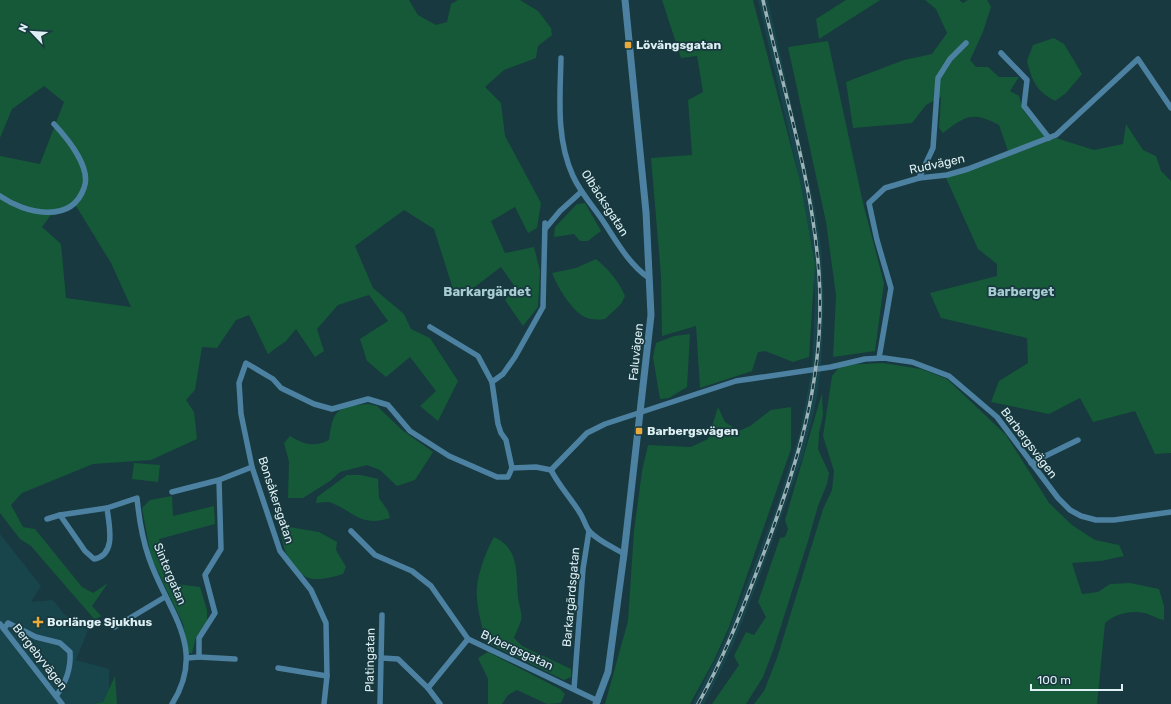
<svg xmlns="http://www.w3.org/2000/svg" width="1171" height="704" viewBox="0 0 1171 704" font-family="Rubik,sans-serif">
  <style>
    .built { fill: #18444c }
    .green { fill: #155938; fill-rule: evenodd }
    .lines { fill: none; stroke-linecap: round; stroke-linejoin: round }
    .minor { stroke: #4c81a2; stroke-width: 5.5 }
    .tertiary { stroke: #4c81a2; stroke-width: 7 }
    .rail-casing { stroke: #9cb3b8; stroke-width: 3.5 }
    .rail { stroke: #18393f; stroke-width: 2; stroke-dasharray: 6; stroke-linecap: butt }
    .poi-dot { fill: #eaaa39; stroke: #18393f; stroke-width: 1.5 }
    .labels { text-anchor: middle; stroke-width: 3.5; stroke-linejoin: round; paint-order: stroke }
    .poi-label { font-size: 12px; font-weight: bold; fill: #def0f4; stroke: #18393f; text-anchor: start }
    .street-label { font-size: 12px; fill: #def0f4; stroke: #18393f }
    .neighbourhood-label { font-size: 13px; font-weight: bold; fill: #a8ccd3; stroke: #18393f }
  </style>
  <rect width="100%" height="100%" fill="#18393f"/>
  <g class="built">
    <path d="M758,0h10l47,209 6,37 3,54 -3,69 -5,33 -13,54 -44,123 -25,64 -24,50 -6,11h-11l32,-64 51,-132 24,-76 12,-64 3,-68 -3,-53 -15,-79z"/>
    <path d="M0,534l41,52 -10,16 22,-2 11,14 24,16 -12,30 33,9v23l-6,10 -11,2h-92z"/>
  </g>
  <g class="green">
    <path d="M0,0h409l9,15 18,10 11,-3 4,-18 7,-4h62l18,11 13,17 1,7 -14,11 -2,12 -32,12 -19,17 16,16 4,33 36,67 -4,25 -9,5 -13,-26 -24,14 14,32 29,-6 6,24 -2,36 -15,19 -18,-26 10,-13 -14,-20 -33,25 -15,-3 -19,-60 -30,-19 -49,36 18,42 31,26 7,15 19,9 28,43 -20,40 -18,-15 16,-15 -26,-34 -24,20 -19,-16 -7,-22 28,-18 -19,-26 -31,10 -21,24 7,22 -9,6 -19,-28 -10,12 -18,13 -19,-39 -13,5 -19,28 -15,-1 -7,43 -9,10 8,12 3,27 -46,21 -58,4 -71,29 -11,12 12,22 12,2 47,58 11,6 15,-10 -16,23 9,10 -6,4 -64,-74 -11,-7 -20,-26v-357l40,8 24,-62 -20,-16 -32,23 -12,29zM76,206l35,57 20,44 -65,-9 -5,-54 -19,-17 8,-11z"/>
    <path d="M662,0h91l47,181 15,83 -6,93 -16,5 -28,-11 -7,1 -6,19 -52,17 -4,-62 -34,10 -1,-60 -10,-118 41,-3 -4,-55 15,-8 -6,-36 -16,2z"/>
    <path d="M846,0h34l-61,39 -3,-20z"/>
    <path d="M925,0h34l4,3 5,-3h19l4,7 -8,25 -13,28 6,7h12l11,10h20l-9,14 9,5 4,14 22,27 -37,14 -9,-26c-28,-14 -33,-9 -56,8l-4,-5 2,-31 -15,8 -14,18 -59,5 -7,-46 58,-22 28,-6 15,-21 -11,-24z"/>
    <path d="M1054,38l10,6 18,30 -16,19 -11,8c-19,-10 -23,-20 -28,-40l6,-16z"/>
    <path d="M828,41l35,162 21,80 -9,68 -42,6 3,-62 -10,-73 -38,-175z"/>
    <path d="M1126,124l17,26 13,6 5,15 10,10v272l-16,1 -20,-43 -42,11 -13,-24 -31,16 -58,-12 8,-21 29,-18 -1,-25 -86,-20 -11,-25 67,-17v-12l-19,-15 -32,-71 110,-40 38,12 29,-6z"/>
    <path d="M585,203l16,28 -13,10h-8l-6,-7 -20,3 1,-10 22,-23z"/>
    <path d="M596,259c13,11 22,21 29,37l-4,8 -16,15c-7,1 -16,1 -22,-3 -13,-8 -26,-30 -31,-43l24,-5z"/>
    <path d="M690,334l-3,53 -18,11 -9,1 -7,-42 3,-14 18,-7z"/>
    <path d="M883,363l38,6 26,10 59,56 43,68 23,22 23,15 24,5 5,11 -23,5 -29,2 10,31 16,-2 12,-8 20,-1 29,6 5,17v14c-7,-1 -13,-6 -20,-7 -14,-3 -29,1 -39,10l-8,81h-343l10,-13 13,-33 46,-149 9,-19 2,-19 -11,-35 9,-60 9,-11z"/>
    <path d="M822,393l1,22 -4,18 -1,16 11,24 -2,11 -9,22 -10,35 -34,107 -11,29 -17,27h-34l27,-39 -5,-9 12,-24 8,3 12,-18 -8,-15 22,-64 5,-1 3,-8 -3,-9z"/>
    <path d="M368,404l9,2 25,24 31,22 -18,28 -18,6 -17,-16 -13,-5 -27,7 -10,9 -27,17h-15l1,-36 -5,-19 6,-7c13,8 24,12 39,4 4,-31 8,-33 39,-36z"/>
    <path d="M718,407l7,15 14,9 11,-5 21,-16 20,-3v42l-62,178 -16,35 -23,42h-85l23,-83 6,-90 8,-60 6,-26 43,2 17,-8z"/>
    <path d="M134,463l26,2 -2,17 -26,-3z"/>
    <path d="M347,475h14l17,4 1,19 9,13 2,7c-30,9 -34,-5 -58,-15 -4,-2 -11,0 -16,0l1,-6z"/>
    <path d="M172,496l1,20 41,-10 1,18 -56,15 17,45 24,3 7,23v11l-11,16 -4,16 -4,1 -5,-30 -32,-67 -9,-49 8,-8z"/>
    <path d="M289,527l30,5 18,10 -1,8 10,17 -3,7c-10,3 -26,8 -37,3 -16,-8 -23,-28 -25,-44z"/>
    <path d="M494,537c25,11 22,35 24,59 0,8 5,16 3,25 -2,6 -5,11 -7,17l8,8 49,23v8l-7,3 -77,-37c-5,-14 -12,-42 -10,-56 1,-14 10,-38 17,-50z"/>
    <path d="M488,652l72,37 5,5 -4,9 -14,1 -30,-14 -9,5 -6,9h-14v-25l-10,-21z"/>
    <path d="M115,676l2,28h-25l11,-2z"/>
  </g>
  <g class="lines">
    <g class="minor">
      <path d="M1001,53l26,27 -3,26 25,32"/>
      <path d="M561,58c-1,40 -5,81 12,118 8,18 22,32 32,48 13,20 25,41 44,54"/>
      <path d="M919,178l14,-30 5,-70 12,-19 16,-16"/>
      <path d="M0,196c24,17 71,29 84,-8 8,-20 -17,-50 -30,-64"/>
      <path d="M545,229l15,-18 21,-19"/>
      <path d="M430,327l48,29 14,26"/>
      <path d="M879,358l12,-70 -14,-48 -8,-37 16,-15 34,-10 28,-3 21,-6 88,-34 82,-76 33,49"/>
      <path d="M1031,463l47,-23"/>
      <path d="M512,468l-6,-28 -5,-7 -3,-9 -6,-42 11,-8 12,-17 28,-50 2,-84"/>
      <path d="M551,470c8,16 20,28 29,43 4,6 6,15 10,19 10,10 23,15 34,22"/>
      <path d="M172,492l47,-12"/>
      <path d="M60,515l25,36 9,8c23,-4 15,-34 13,-51"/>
      <path d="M47,519l13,-4 47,-7 30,-10c2,21 5,40 12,60 18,53 59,89 23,146"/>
      <path d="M351,531l24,24 37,16 19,15 37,53 130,62"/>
      <path d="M0,624l62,80"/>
      <path d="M113,626l2,1 50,-30"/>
      <path d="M4,629l4,-6 28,14 24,6 10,9c1,15 -4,31 -14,44"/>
      <path d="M199,657l36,2"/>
      <path d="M187,658l12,-1v-19l16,-25 -10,-38 16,-26 -2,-69 33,-13"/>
      <path d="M382,658l16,1 30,29 12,16"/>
      <path d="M278,668l49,8"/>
      <path d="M428,688l40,-49"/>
      <path d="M574,689l9,-120 6,-38"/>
      <path d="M324,704l3,-28 -1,-53 -15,-33 -31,-39 -28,-84 -11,-53 -2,-31 7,-20 27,16 8,9 33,16 18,5 36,-10 20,6 22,26 39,25 48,21h11l4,-9 24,-1 15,3 36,-37 18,-9 131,-43 95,-14 34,-8 19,-1 28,4 37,14 48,41 61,81 12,12 11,6 15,4h18l57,-8"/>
      <path d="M380,704l2,-89"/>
    </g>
    <path class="tertiary" d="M596,704l12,-32 16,-118 27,-239 -5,-103 -21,-212"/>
    <g class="rail-casing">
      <path id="rail" d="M698,704c25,-44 43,-91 61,-138 37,-98 67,-185 60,-292 -6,-91 -36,-185 -56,-274"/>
    </g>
    <use href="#rail" class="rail"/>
  </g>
  <g class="poi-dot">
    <rect x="624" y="41" width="8" height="8" rx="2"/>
    <rect x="635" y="427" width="8" height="8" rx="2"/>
    <path d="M36 616h4v4h4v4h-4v4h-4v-4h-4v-4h4z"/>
  </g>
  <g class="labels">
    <g class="poi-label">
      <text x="636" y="49">Lövängsgatan</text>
      <text x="647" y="435">Barbergsvägen</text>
      <text x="47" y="626">Borlänge Sjukhus</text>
    </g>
    <g class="street-label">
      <text transform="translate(937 164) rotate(-12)" y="4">Rudvägen</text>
      <text transform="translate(605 203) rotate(57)" y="4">Olbäcksgatan</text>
      <text transform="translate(636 352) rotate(-84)" y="4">Faluvägen</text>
      <text transform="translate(1029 443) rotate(53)" y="4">Barbergsvägen</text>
      <text transform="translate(276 500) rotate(72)" y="4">Bonsåkersgatan</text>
      <text transform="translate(170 574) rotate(67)" y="4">Sintergatan</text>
      <text transform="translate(571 597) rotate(-85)" y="4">Barkargärdsgatan</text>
      <text transform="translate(517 650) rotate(25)" y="4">Bybergsgatan</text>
      <text transform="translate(40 657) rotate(52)" y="4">Bergebyvägen</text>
      <text transform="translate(370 660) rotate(-89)" y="4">Platingatan</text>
    </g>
    <g class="neighbourhood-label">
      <text x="487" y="296">Barkargärdet</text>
      <text x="1021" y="296">Barberget</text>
    </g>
  </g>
  <g transform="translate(32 32) rotate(295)" stroke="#18393f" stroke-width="3" paint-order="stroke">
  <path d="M0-3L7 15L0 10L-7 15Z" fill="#def0f4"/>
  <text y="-6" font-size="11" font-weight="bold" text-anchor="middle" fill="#def0f4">N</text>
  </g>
  <path d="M1031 684v6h91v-6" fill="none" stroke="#def0f4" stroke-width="2"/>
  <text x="1037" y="684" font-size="12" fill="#def0f4" stroke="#18393f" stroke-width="3" paint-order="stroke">100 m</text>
</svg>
